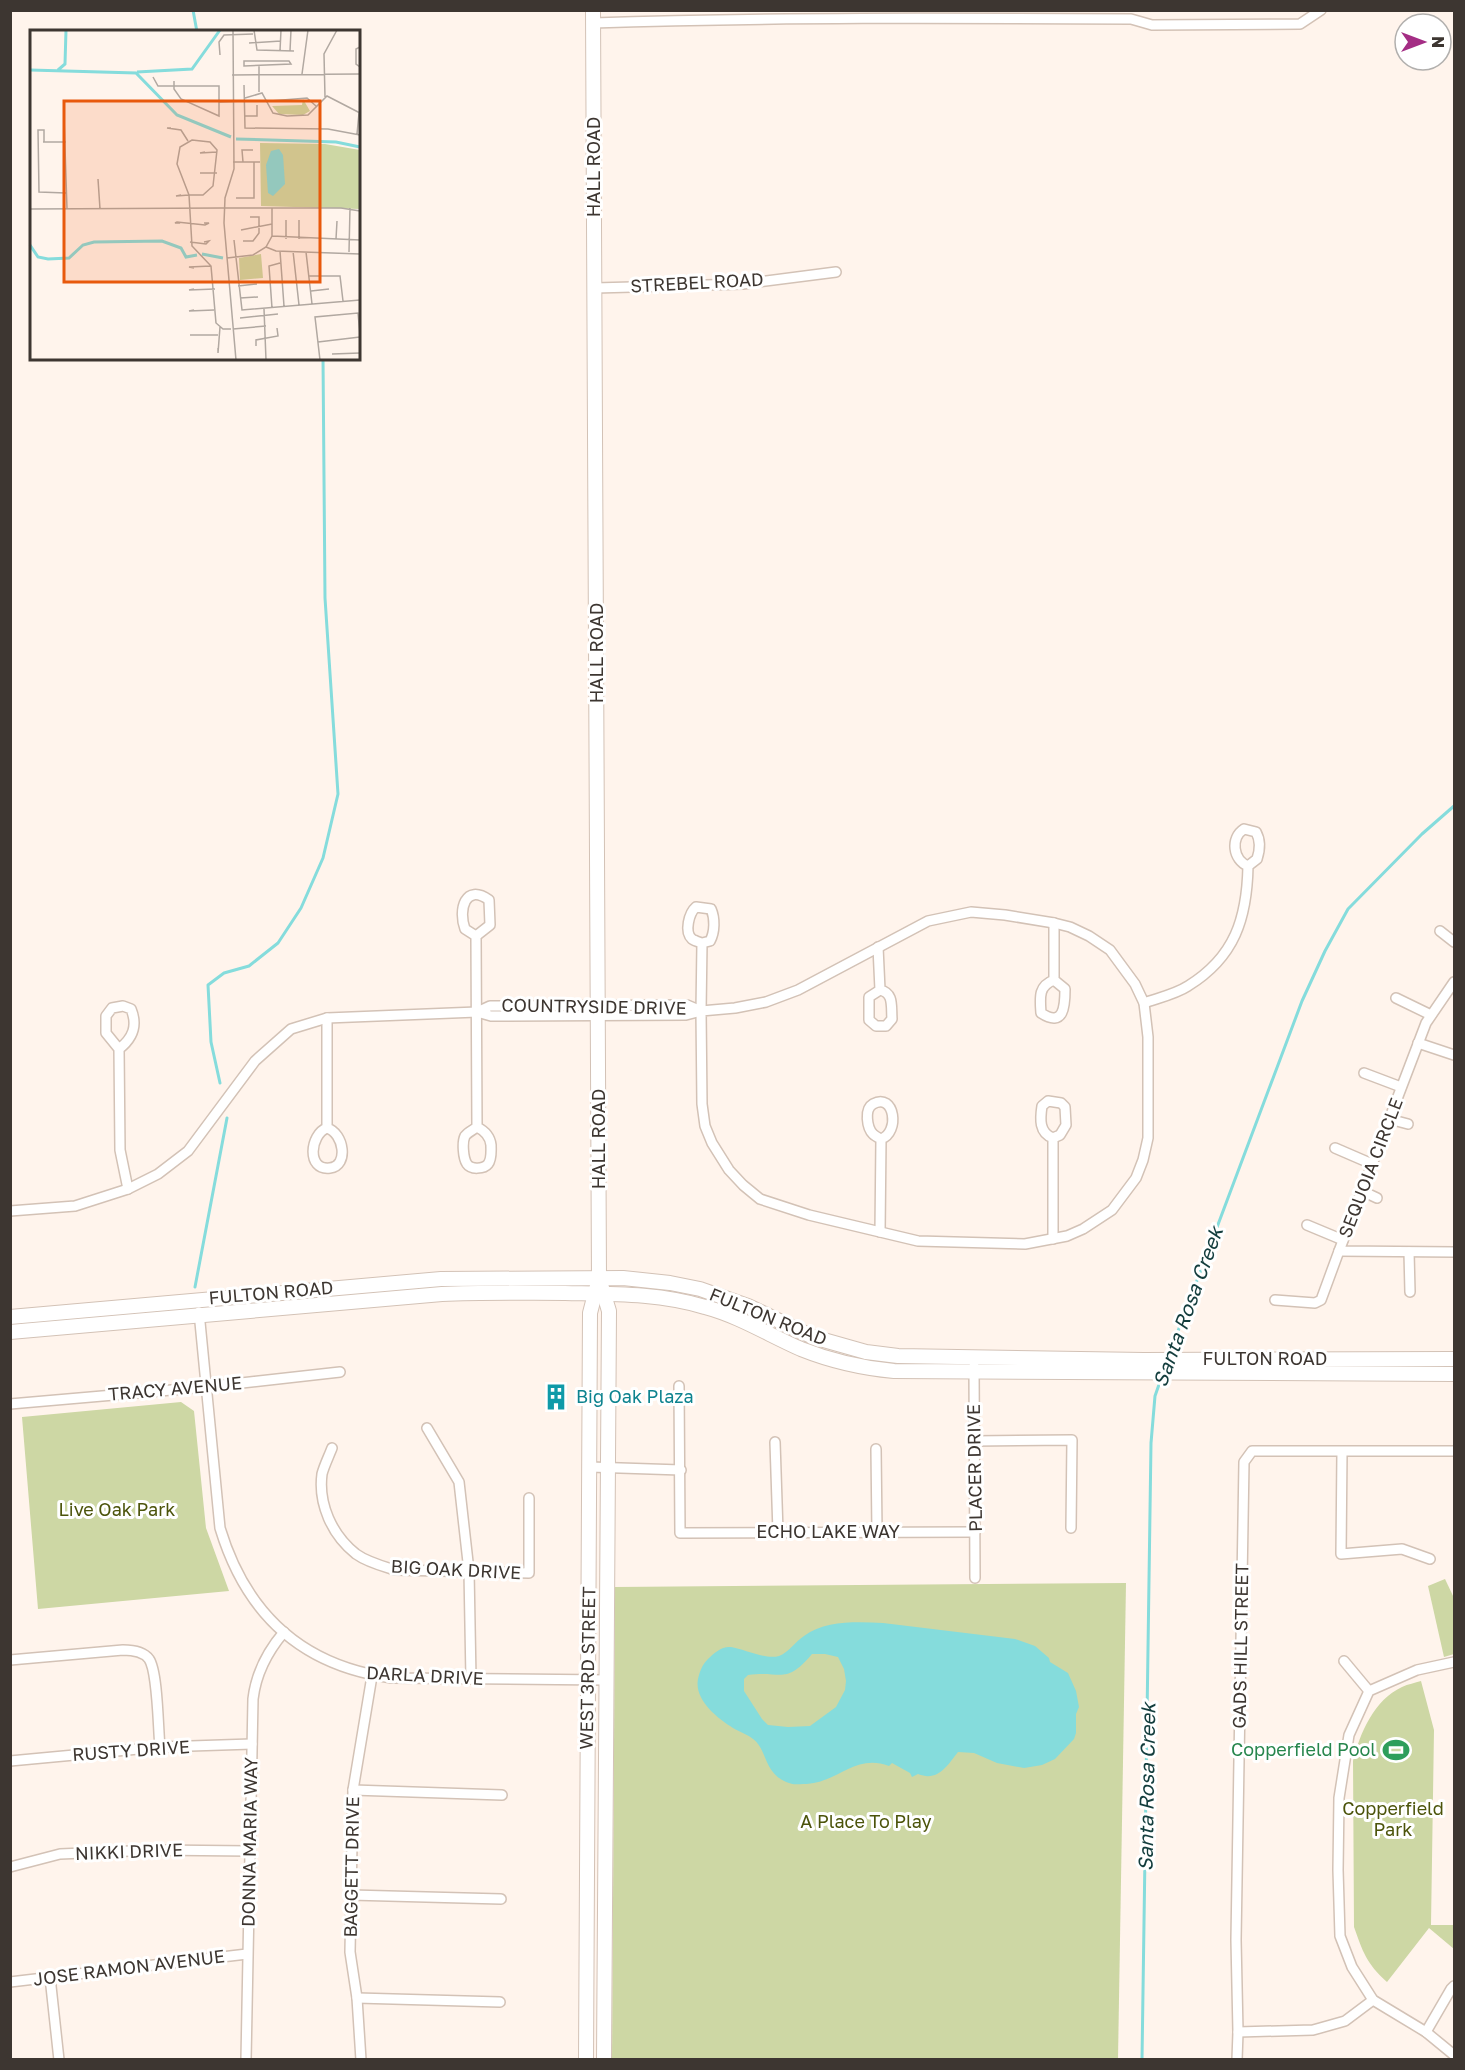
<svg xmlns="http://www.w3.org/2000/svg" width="1465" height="2070" viewBox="0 0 1465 2070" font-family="'Golos Text',sans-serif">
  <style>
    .green { fill: #cdd7a4 }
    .water { fill: #85dcdc; fill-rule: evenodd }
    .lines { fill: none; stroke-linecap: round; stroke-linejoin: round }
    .stream { stroke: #85dcdc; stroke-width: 3 }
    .street-casing { stroke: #d3c2b6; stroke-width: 12 }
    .secondary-casing { stroke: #d3c2b6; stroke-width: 16 }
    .street { stroke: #fff; stroke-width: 9 }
    .secondary { stroke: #fff; stroke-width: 14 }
    .labels { text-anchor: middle; stroke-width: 6; stroke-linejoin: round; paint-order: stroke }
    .street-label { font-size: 18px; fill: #3d3631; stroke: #fff }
    .culture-label { font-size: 18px; fill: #0d838f; stroke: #fff; text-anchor: start }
    .park-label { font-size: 18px; fill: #4c540b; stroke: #fff }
    .leisure-label { font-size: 18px; fill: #27864d; stroke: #fff; text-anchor: end }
    .water-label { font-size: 20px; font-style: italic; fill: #133d3d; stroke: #fff }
    .inset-river { fill: none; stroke: #85dcdc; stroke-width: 3 }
    .inset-road { fill: none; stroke: #b1a8a1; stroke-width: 1.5 }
    .view { fill: #e8590c; fill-opacity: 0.15; stroke: #e8590c; stroke-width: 3 }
    .inset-edge { fill: none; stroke: #3d3631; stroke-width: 3 }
  </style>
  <rect width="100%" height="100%" fill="#fff4ec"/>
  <g class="green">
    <path d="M181,1402l13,9 12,117 23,63 -191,18 -16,-192z"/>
    <path d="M1445,1579l9,19v56l-10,3 -16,-71z"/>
    <path d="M1126,1583l-8,476 -506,1 3,-473z"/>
    <path d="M1421,1681l13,49 -3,195h23v24l-25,-21 -42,54c-21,-19 -24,-30 -33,-55l-1,-166c7,-28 21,-61 49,-74 6,-3 13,-4 19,-6z"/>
  </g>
  <path class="water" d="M883,1623l132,16 20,7 14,12 1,4 18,11 8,18 3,16 -3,7v19l-2,6 -19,20 -13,6 -18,3 -27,-5 -23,-10 -16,-1c-11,14 -20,30 -40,22l-6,3 -2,-4 -18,-10 -3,3c-35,-13 -51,18 -86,18 -4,0 -10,1 -14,-1 -26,-9 -21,-33 -36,-44 -6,-5 -13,-7 -20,-11 -16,-10 -39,-28 -35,-49 2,-8 4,-14 10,-20 6,-6 14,-13 23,-12 13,2 35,13 48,9 9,-3 17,-15 25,-20 22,-16 53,-14 79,-13zM812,1654h13l13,3 6,12 2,12 -1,9 -9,17 -26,19 -22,1 -20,-2 -6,-6 -18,-28v-12l4,-4c34,-5 37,11 64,-21z"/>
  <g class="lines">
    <g class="stream">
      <path d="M193,10l4,22"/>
      <path d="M220,1083l-9,-41 -3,-57 16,-12 25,-7 29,-23 23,-35 22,-50 15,-64 -13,-196 -2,-240"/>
      <path d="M195,1287l32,-169"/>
      <path d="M1169,1355l133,-354 23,-50 23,-42 74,-75 32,-28"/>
      <path d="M1142,2060l9,-617 4,-47 7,-20"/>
    </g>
    <g class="street-casing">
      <g id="street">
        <path d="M593,23c180,-6 359,-5 538,-4l21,6 148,-1 21,-14"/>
        <path d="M595,288l148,-4 93,-12"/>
        <path d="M971,912l34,3 49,8 16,4 19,9 21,14 25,34 9,19 4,34v101l-5,22 -7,18 -24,32 -29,19 -16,7 -42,8 -107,-3 -109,-26 -49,-16 -17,-14 -14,-15 -17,-27 -7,-17 -3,-22 -1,-93 34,-3 31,-6 32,-12 130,-69z"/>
        <path d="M1440,931l14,11"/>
        <path d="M476,936l-11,-7c-7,-19 0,-46 24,-29l1,25 -14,11 1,191c-4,3 -9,5 -12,9 -3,6 -2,22 2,28 4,6 17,5 21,0 4,-5 3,-13 3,-19 -1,-9 -6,-14 -14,-18"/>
        <path d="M878,947l2,43 -11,7v23l7,6h10l6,-7c-1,-13 2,-26 -12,-29"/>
        <path d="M1054,980l11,9c0,17 -1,39 -24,24 -1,-15 -3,-27 13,-33v-57"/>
        <path d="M1454,982l-28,41 -87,228 115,1"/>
        <path d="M1396,998l35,17"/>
        <path d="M1144,1003c14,-5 32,-9 44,-17 47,-29 59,-68 60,-120l9,-7c3,-9 4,-18 -1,-27l-12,-3c-14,9 -11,31 4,37"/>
        <path d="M701,1011l1,-68 8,-2c5,-9 5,-23 1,-32l-15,-2c-7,6 -12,25 -4,32 1,1 9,4 10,4"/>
        <path d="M477,1012l13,-6 197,-1 14,6"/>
        <path d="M327,1018v110c-17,6 -21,43 3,40 19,-2 14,-35 -3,-40"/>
        <path d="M1418,1043l36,12"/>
        <path d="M119,1049l-13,-16v-17l6,-8 11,-2 8,3c7,17 2,29 -12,40l1,101 8,39"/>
        <path d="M1364,1073l37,14"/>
        <path d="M1389,1119l19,5"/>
        <path d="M1335,1148l37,16"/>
        <path d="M1362,1191l15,7"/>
        <path d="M10,1211l65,-5 53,-17 30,-15 30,-23 67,-90 36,-32 36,-11 150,-6 14,4 195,-1 15,-4"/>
        <path d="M1307,1225l36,15"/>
        <path d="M880,1232l1,-93c19,-6 14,-47 -8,-35 -9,5 -6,24 0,30 2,2 6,4 8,5"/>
        <path d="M1053,1239v-101l7,-3 6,-10 -1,-18 -4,-4 -13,-2 -6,5c-2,13 -3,27 11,32"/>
        <path d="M1409,1252l1,40"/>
        <path d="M1275,1300l40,3 6,-3 18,-49"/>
        <path d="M199,1312l21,216c26,86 82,138 172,150l215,2"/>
        <path d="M974,1366l1,212"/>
        <path d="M679,1386l1,147 295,-1"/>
        <path d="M10,1404l196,-17 134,-15"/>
        <path d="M427,1428l32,54 10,89 2,108"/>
        <path d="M974,1441l98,-1 -1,88"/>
        <path d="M775,1442l3,90"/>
        <path d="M332,1448c-3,8 -8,18 -10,26 -4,30 10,61 34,80 11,8 26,12 39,16l134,3v-75"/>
        <path d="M876,1449l1,82"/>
        <path d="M1342,1452l-1,102 61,-5 28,10"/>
        <path d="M590,1467l91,3"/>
        <path d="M10,1660l113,-10c9,0 20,1 26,9 9,13 9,70 11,88"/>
        <path d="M1344,1661l25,30"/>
        <path d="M1454,1662l-37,8 -48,21 -20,44 -10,63 -1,72 2,66 12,31 21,33 53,32 28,23"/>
        <path d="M10,1761l150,-14 92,-3"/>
        <path d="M353,1790l149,5"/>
        <path d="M10,1867l50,-13 94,-4 96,1"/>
        <path d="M351,1895l150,4"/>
        <path d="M50,1977l9,83"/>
        <path d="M10,1982l237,-28"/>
        <path d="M357,1998l143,4"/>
        <path d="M1238,2032l75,-2 32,-9 28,-21"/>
        <path d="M1426,2032l25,-43 3,-3"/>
        <path d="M246,2060l7,-361c3,-26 14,-47 31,-67"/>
        <path d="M361,2060l-4,-62 -7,-46 3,-162 19,-114"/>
        <path d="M1237,2060l1,-28 -2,-92 8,-478 8,-11h202"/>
      </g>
    </g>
    <g class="secondary-casing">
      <g id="secondary">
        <path d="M593,10l6,1268 10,33 -5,749"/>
        <path d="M10,1317l431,-38 182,-1 47,5 30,6 48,17 65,31 53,15 32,4 246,4 310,-1"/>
        <path d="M10,1332l432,-38c41,-2 82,-1 123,-1 47,1 94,0 140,14 34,9 64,28 96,42 30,12 61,19 93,22l560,3"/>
        <path d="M586,2060l4,-747 7,-27"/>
      </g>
    </g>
    <use href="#street" class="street"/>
    <use href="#secondary" class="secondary"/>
  </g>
  <defs>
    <g id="building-bare" transform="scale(2.07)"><path d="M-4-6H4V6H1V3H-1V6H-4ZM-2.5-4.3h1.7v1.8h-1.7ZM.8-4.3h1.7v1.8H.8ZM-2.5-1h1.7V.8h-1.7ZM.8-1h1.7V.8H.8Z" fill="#0f9aa8" stroke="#fff" stroke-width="2.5" paint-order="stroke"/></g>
    <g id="stadium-bare" transform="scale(2.07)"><path d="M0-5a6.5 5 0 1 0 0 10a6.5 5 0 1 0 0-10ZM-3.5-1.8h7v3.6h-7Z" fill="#2e9e5b" stroke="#fff" stroke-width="2.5" paint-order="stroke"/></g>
  </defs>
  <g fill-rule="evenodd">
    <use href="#building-bare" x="556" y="1397"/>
    <use href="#stadium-bare" x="1396" y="1750"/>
  </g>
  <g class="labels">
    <g class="street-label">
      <text transform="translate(594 167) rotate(-90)" y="6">HALL ROAD</text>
      <text transform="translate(697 283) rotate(-3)" y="6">STREBEL ROAD</text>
      <text transform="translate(597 653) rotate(-90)" y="6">HALL ROAD</text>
      <text transform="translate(594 1007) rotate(1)" y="6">COUNTRYSIDE DRIVE</text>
      <text transform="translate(599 1139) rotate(-90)" y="6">HALL ROAD</text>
      <text transform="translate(1371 1168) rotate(-69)" y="6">SEQUOIA CIRCLE</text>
      <text transform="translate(271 1293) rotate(-5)" y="6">FULTON ROAD</text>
      <text transform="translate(768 1317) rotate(22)" y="6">FULTON ROAD</text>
      <text x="1265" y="1365">FULTON ROAD</text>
      <text transform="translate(175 1389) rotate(-5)" y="6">TRACY AVENUE</text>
      <text transform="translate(975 1468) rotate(-91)" y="6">PLACER DRIVE</text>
      <text x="828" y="1538">ECHO LAKE WAY</text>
      <text transform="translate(456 1570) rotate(3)" y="6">BIG OAK DRIVE</text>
      <text transform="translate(1241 1646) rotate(-89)" y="6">GADS HILL STREET</text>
      <text transform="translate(588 1668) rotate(-89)" y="6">WEST 3RD STREET</text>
      <text transform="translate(425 1676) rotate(3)" y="6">DARLA DRIVE</text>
      <text transform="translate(131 1751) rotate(-4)" y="6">RUSTY DRIVE</text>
      <text transform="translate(250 1842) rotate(-89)" y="6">DONNA MARIA WAY</text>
      <text transform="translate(129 1852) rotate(-2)" y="6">NIKKI DRIVE</text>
      <text transform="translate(352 1867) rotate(-89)" y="6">BAGGETT DRIVE</text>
      <text transform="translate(129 1968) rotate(-7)" y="6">JOSE RAMON AVENUE</text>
    </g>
    <g class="culture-label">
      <text x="576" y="1403">Big Oak Plaza</text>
    </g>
    <g class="park-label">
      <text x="117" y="1516">Live Oak Park</text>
      <text x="1393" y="1815">Copperfield<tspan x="1393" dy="21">Park</tspan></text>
      <text x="866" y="1828">A Place To Play</text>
    </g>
    <g class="leisure-label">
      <text x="1376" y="1756">Copperfield Pool</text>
    </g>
    <g class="water-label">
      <text transform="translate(1188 1307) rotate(-70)" y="7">Santa Rosa Creek</text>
      <text transform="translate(1147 1787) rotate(-89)" y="7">Santa Rosa Creek</text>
    </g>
  </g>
  <g transform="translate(30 30)">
    <rect width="330" height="330" fill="#fff4ec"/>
    <path d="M273,69l7,12 -7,4 -24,-1 -7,-8 30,-1zM230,113l65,1 35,6v59l-99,-3zM231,224l2,24 -23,2 -1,-22z" fill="#cdd7a4"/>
    <path d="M249,119l4,6 2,29 -12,12 -5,-3 -2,-28 5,-14z" fill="#85dcdc"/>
    <path class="inset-river" d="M0,40l106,3 41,42 54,22M28,40l7,-6 1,-34M107,42l55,-3 28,-39M206,109l100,3 24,5M0,215l8,12 10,2 21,-1 14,-13 11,-3 68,-1 19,7 5,9 11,-2M172,224l21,4"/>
    <path class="inset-road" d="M203,0l1,139 -9,29 -1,25 12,137M224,0l3,20 37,1M219,13l32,-2M330,17l-4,2v15l4,3M250,21l1,-21M260,21l1,-21M190,25l-1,-13 5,-7 29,-1M214,31h45l2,3 -47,2zM229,36v26M272,44l6,-44M202,45l128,-1M123,47l5,9h61v30l-38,-17 -7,-10v-8M214,55l1,43 83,1 32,6M295,67l-1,-43 13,-24M215,68l17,-5 11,20 14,3 21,-1 19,-19 33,17M240,71l37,-3 9,8M189,72l25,-1M214,86h13v-11M34,87l3,92M141,98h-4l14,2 7,11M327,104l2,-21M162,110l18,2 7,8 -4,36 -10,9h-14l-12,-31 3,-17zM13,112h23M14,112v-12h-6l1,62 27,1M175,122l-5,1 17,-1M203,132h27M213,132l-1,-12h11M175,143h-5h17M68,149l2,30M151,165l-5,1 13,-1M159,165l3,51 19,20 5,57 7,6h8M206,168h18v-36M192,178h119l19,3M0,179l192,-1M150,193h-5l2,-1 28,3 4,-2h-5M211,200l31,-6M242,206l88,4M256,209v-19M269,209v-19M306,209l1,-18M204,210l8,70 118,-10M213,211h10l6,-8v-16h-9M160,212l16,2 3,-3 -5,1M236,217l10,4 84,3M250,221l4,55M263,221l6,54M276,222l6,52M319,222l1,-44M197,228l26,-3 13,-8 6,-11v-28M164,238l-5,-1 22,-1M279,246h31l3,25M208,256l19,-2M164,259l-5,1 26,-1M281,261l18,-2M210,268l18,-1M242,278l-3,-42 11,-3M234,279l2,51M164,280l-5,1 25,-1M210,288l38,-4M203,299l33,-3M165,305h-5h28M288,312l42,-5M226,316v-6l22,-4 -1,-8M188,318v5l2,-26M302,324l28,-1M290,330l-5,-43 43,-4 2,22"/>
    <path class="view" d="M34,71h256v181h-256z"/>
    <rect width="330" height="330" class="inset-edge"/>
  </g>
  <rect width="1465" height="2070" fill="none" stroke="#3d3631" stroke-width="24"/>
  <g transform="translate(1423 42) rotate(90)"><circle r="28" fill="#ffffff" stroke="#b1afad" stroke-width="1.5"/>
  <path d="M0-4.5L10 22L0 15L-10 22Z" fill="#a42d84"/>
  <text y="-9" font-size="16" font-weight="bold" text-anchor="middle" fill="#3d3631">N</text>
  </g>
</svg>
